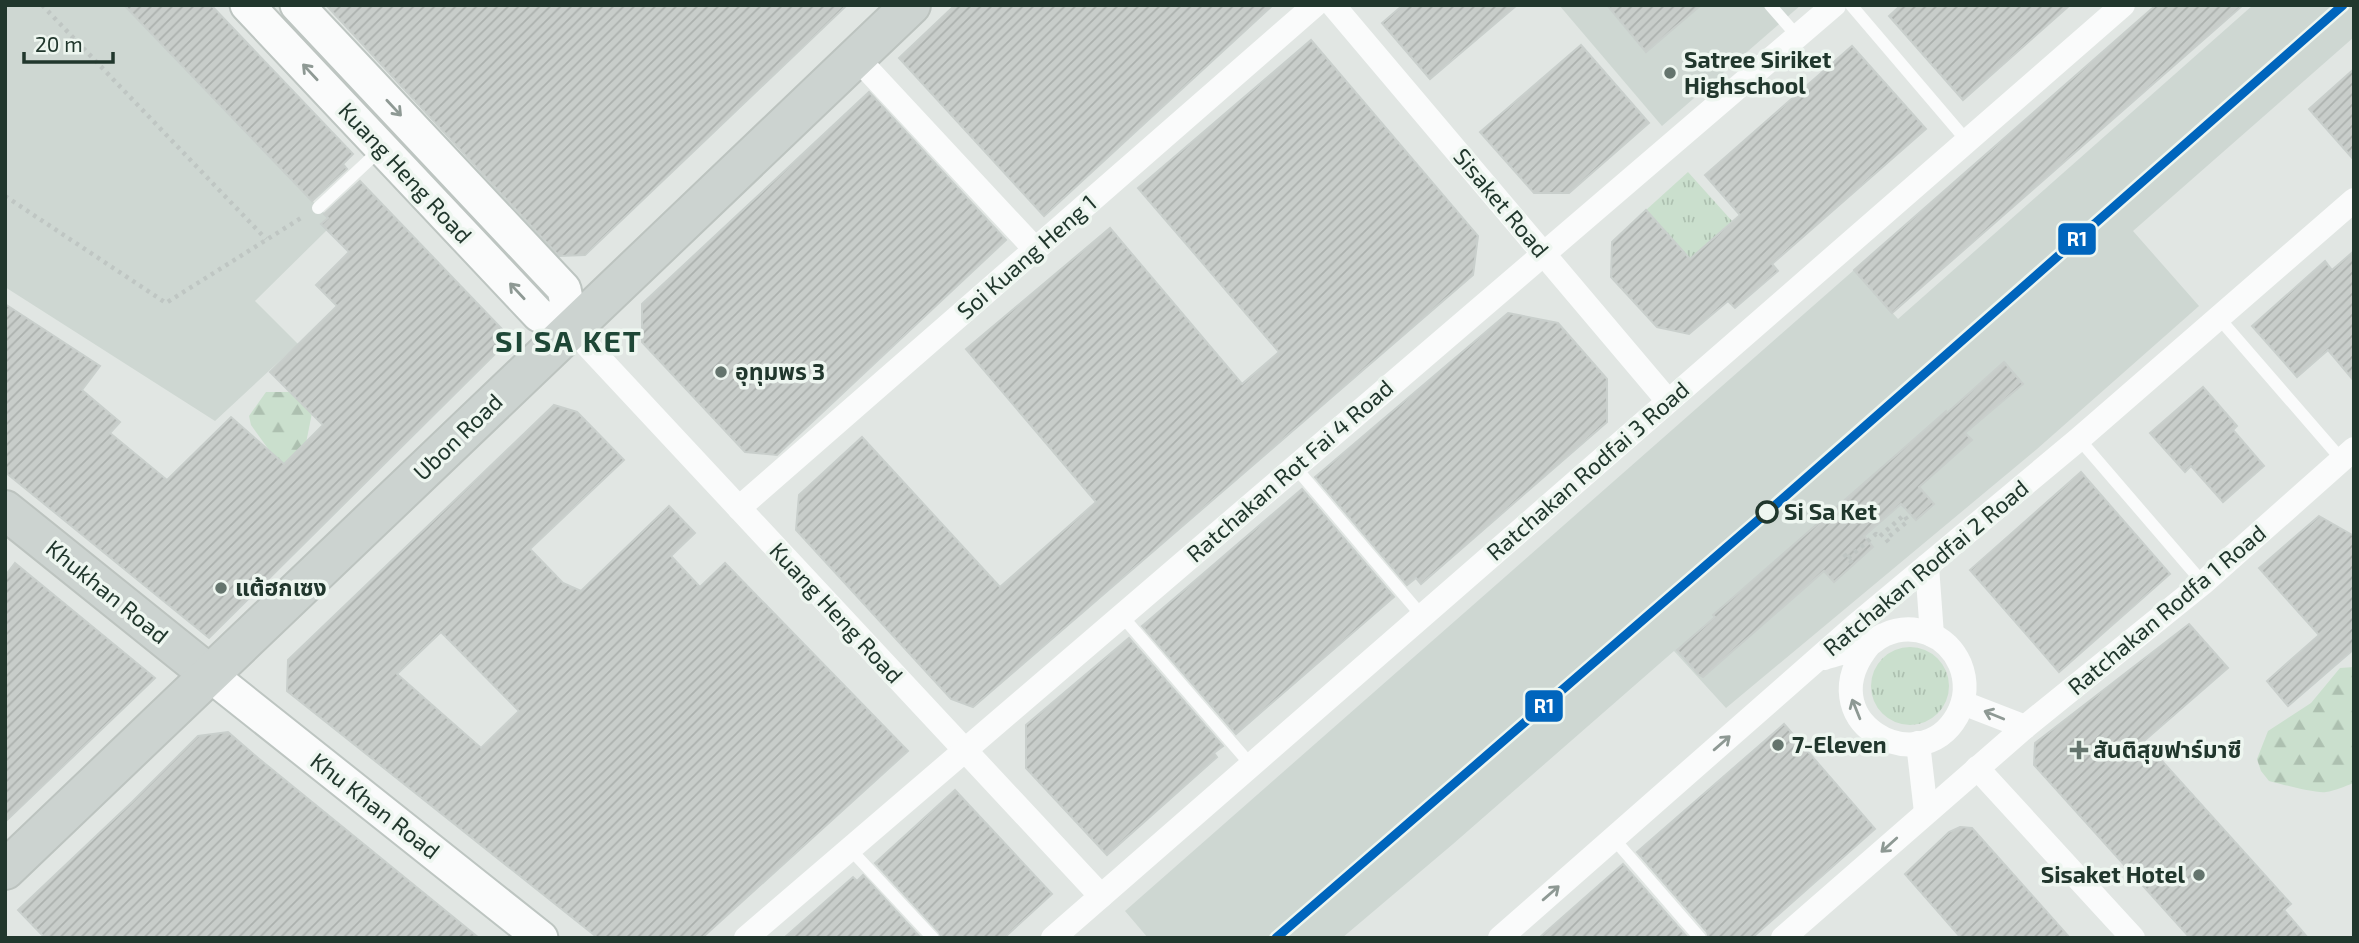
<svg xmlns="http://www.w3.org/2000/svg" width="2359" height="943" viewBox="0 0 2359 943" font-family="'Exo 2','Noto Sans Thai',sans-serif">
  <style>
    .built { fill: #ced7d2 }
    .grass { fill: url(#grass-tufts) }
    .forest { fill: url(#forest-firs) }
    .building { fill: url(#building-hatch); stroke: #c9cfcc; stroke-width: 2; fill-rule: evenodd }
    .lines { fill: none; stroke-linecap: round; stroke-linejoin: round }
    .secondary-casing { stroke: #bdc5c1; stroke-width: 37 }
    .primary-casing { stroke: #bcc3bf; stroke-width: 42 }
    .path { stroke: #bfc6c3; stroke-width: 4.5; stroke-dasharray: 3.5 5; stroke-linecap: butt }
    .lane { stroke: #fafbfb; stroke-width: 12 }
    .street { stroke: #fafbfb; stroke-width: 24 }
    .secondary { stroke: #fafbfb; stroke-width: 33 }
    .primary { stroke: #ccd3d0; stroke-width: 38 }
    .rail-1-casing { stroke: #eef6f0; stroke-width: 14 }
    .rail-1 { stroke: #0065bd; stroke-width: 9 }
    .oneway { stroke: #8e9994 }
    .poi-dot { fill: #64746d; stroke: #eef6f0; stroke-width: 2.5 }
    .stop-dot { fill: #eef6f0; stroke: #21372d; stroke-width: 3.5 }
    .labels { text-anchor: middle; stroke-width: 7; stroke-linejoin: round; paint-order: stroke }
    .poi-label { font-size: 23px; font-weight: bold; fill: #21372d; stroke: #eef6f0; text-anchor: start }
    .street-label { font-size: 23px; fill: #21372d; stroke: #eef6f0 }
    .stop-label { font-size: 23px; font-weight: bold; fill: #21372d; stroke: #eef6f0; text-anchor: start }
    .district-label { font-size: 30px; font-weight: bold; letter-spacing: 2px; fill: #1e4736; stroke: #eef6f0 }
    .line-badge { stroke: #eef6f0; stroke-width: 2.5 }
    .badge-label { font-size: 19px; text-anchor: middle; font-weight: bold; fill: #fff }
  </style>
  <defs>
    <pattern id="grass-tufts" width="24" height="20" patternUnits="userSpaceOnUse" patternTransform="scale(1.75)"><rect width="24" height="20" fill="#cadfcd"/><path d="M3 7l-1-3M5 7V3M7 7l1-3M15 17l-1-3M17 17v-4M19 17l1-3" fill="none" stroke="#adc0b0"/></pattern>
    <pattern id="forest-firs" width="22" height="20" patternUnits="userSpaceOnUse" patternTransform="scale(1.75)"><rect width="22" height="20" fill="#cadfcd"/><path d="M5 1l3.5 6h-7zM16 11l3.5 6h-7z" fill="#adc0b0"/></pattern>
    <pattern id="building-hatch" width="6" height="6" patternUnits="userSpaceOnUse" patternTransform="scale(1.75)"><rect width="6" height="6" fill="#c8cdca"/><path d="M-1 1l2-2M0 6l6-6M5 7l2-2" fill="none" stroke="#acb1ae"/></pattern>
  </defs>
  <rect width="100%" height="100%" fill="#e1e6e3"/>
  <g class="built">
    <path d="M5,5h120l203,212 -7,7 6,6 -72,71 43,43 -83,77 -210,-134z"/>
    <path d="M1559,5h242l-139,121z"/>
    <path d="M2253,5h101v32l-221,194 66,75 -162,143 -311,259 -52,-57 -221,193 -111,94h-194l-23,-27 729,-641 44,49z"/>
  </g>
  <g class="grass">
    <path d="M1688,172l44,49 -42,38 -44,-49z"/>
    <circle cx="1910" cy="686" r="39"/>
  </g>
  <g class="forest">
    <path d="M266,392h37l10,16 -11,55 -15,12 -36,-50 -2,-9z"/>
    <path d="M2354,667v116c-9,3 -19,8 -28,9 -9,2 -45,-8 -57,-11l-8,-10 -4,-12 11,-28 43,-28 29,-35z"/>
  </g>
  <g class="building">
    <path d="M124,5h87l142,149 -10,10 4,5 -35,32z"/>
    <path d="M326,5h521l-262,250 -26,1z"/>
    <path d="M955,5h318l-229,211 -145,-158z"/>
    <path d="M1403,5h114l-87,74 -48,-56z"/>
    <path d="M1607,5h94l-55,47z"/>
    <path d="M1901,5h169l-107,95 -74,-84z"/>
    <path d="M2156,5h87l-351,308 -38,-43z"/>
    <path d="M1311,40l167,196 -5,39 -500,432 -22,-8 -155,-169 3,-35 63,-58 138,150 96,-85 -130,-153 144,-121 132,156 37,-32 -141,-164z"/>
    <path d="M1581,45l68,78 -80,70h-35l-54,-61z"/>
    <path d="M1852,46l74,83 -154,135 6,7 -43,37 -7,-7 -39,33 -32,-7 -46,-50 1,-35 34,-32 44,49 50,-44 -35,-40z"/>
    <path d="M2354,69v91l-45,-51z"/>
    <path d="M869,92l137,148 -229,215 -32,-3 -103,-110v-38z"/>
    <path d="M360,181l143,149 -3,19 -291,289 -204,-166v-168l95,62 -18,24 38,32 -10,11 57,47 64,-63 53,47 39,-39 -53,-53 67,-66 -21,-21 33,-33 -28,-28 7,-6 -4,-4z"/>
    <path d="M2354,251v130l-26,-31 -31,27 -45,-51 73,-65 7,9z"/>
    <path d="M1508,313l50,10 49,56v43l-186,162 -5,-6 -9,7 -92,-108z"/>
    <path d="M2004,362l19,22 -58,49 7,7 -53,47 15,17 -18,16 -15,-16 -37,32 9,11 -39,35 -10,-11 -121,106 -5,-3 -21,-24 38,-33 -2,-2 182,-159 51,-45 1,2z"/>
    <path d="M2203,387l34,39 -4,4 31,36 -41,36 -32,-36 -6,6 -35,-39z"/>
    <path d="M554,405l23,7 47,48 -94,89 33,34 18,8 88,-85 26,27 -24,23 29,31 25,-24 183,188 -206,187h-104l-311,-247 1,-31zM441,632l78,79 -38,37 -84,-74z"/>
    <path d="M2081,472l89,102 -111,98 -89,-102z"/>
    <path d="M1302,489l92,108 -158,137 -94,-108z"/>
    <path d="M2319,516l35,20v113l-66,57 -21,-25 52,-46 -60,-67z"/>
    <path d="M15,563l140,115 -150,144v-246z"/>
    <path d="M2189,624l39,44 -84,73 147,163 -7,6 24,28h-118l-156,-173 1,-22z"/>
    <path d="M1129,638l94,108 -9,7 3,4 -110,98 -81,-87v-43z"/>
    <path d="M1784,724l91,105 -123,109h-43l-2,-6 -70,-80z"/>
    <path d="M228,732l30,26 221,180h-434l-27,-28 114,-108 66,-66z"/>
    <path d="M955,790l97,104 -48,44h-62l-3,-6 -64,-69z"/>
    <path d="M1960,827l12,1 98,110h-109l-56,-64 44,-42z"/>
    <path d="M1623,864l65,74h-149z"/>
    <path d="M863,875l58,63h-137l69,-61 4,4z"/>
  </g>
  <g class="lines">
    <g class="secondary-casing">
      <g id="secondary">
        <path d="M247,5l292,310 33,14"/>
        <path d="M297,5l267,284 8,40"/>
        <path d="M209,674l332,264"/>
      </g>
    </g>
    <g class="primary-casing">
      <g id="primary">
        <path d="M5,510l204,164"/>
        <path d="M5,870l906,-865"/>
      </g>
    </g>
    <g class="path">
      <path d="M42,5l224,234"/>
      <path d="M5,196l161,107 135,-85"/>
      <path d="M1844,554l9,10"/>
      <path d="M1848,558l28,-24 3,3 25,-22 4,6 -22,18 5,6"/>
    </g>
    <g class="lane">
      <path d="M1770,5l28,32"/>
      <path d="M1851,5l116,136"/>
      <path d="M318,208l64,-60"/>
      <path d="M2218,317l124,143"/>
      <path d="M2079,439l124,144"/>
      <path d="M1295,467l127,149"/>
      <path d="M1122,616l129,149"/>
      <path d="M1613,838l87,100"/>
      <path d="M850,849l83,89"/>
    </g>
    <g class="street">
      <path d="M1333,5l335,396"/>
      <path d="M857,58l178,191"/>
      <path d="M572,329l529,567"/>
      <path d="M739,508l576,-503"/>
      <path d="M1927,566l5,69"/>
      <path d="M1824,658c15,-5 32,-8 46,-14 5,-3 9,-7 14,-9 30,-14 63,0 76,29 7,17 6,36 -3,52 -38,67 -151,4 -87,-72"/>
      <path d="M1963,703l62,24"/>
      <path d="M1918,743l8,69"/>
      <path d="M1977,768l156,170"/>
      <path d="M746,938l1088,-933"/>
      <path d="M1053,938l1070,-933"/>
      <path d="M1500,938l355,-312 224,-187 275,-239"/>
      <path d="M1783,938l242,-211 178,-144 151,-134"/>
    </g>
    <use href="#secondary" class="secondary"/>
    <use href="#primary" class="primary"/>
    <g class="rail-1-casing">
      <path id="rail-1" d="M1276,938l488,-423 579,-510"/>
    </g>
    <use href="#rail-1" class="rail-1"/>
  </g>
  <defs><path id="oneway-shaft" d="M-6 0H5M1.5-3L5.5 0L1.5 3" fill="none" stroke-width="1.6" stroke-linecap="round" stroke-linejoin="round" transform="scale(1.75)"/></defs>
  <g class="oneway">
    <use href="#oneway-shaft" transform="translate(310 72) rotate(-133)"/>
    <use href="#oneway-shaft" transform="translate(394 108) rotate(47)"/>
    <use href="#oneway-shaft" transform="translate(517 291) rotate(-133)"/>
    <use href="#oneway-shaft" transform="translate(1856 709) rotate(-112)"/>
    <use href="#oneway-shaft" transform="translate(1994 715) rotate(-158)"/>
    <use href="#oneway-shaft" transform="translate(1722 743) rotate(-41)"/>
    <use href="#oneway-shaft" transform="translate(1889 845) rotate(138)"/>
    <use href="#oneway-shaft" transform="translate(1551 893) rotate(-41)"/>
  </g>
  <g class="poi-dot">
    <circle cx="1670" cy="73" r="7"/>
    <circle cx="721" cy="372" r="7"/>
    <circle cx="221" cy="588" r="7"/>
    <circle cx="1778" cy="745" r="7"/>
    <path d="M2075.5 739.5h7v7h7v7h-7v7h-7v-7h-7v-7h7z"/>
    <circle cx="2199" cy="875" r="7"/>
  </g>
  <circle class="stop-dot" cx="1767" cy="512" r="10"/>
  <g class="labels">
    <g class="poi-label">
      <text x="1684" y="68">Satree Siriket<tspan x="1684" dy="26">Highschool</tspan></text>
      <text x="735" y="380">อุทุมพร 3</text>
      <text x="235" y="596">แต้ฮกเซง</text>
      <text x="1792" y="753">7-Eleven</text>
      <text x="2093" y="758">สันติสุขฟาร์มาซี</text>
      <text x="2185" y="883" text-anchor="end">Sisaket Hotel</text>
    </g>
    <g class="street-label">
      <text transform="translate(405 173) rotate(47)" y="8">Kuang Heng Road</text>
      <text transform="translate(1501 203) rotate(50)" y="8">Sisaket Road</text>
      <text transform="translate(1027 257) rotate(-41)" y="8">Soi Kuang Heng 1</text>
      <text transform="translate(458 437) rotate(-44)" y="8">Ubon Road</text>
      <text transform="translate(1290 471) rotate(-41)" y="8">Ratchakan Rot Fai 4 Road</text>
      <text transform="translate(1588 471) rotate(-41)" y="8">Ratchakan Rodfai 3 Road</text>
      <text transform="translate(1926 568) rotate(-40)" y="8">Ratchakan Rodfai 2 Road</text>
      <text transform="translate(107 592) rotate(39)" y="8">Khukhan Road</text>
      <text transform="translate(2167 610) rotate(-40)" y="8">Ratchakan Rodfa 1 Road</text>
      <text transform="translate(836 613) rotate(47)" y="8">Kuang Heng Road</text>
      <text transform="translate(375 806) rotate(38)" y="8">Khu Khan Road</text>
    </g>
    <g class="stop-label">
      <text x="1784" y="520">Si Sa Ket</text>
    </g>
    <g class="district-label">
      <text x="569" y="352">SI SA KET</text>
    </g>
  </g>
  <g class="line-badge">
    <rect x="2057" y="222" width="40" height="34" rx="7" fill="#0065bd"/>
    <rect x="1524" y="689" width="40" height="34" rx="7" fill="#0065bd"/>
  </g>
  <g class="badge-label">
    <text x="2077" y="246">R1</text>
    <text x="1544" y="713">R1</text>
  </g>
  <rect width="2359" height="943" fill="none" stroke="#21372d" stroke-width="14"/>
  <path d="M24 52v10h89v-10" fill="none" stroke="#21372d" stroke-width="3.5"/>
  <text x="35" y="52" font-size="21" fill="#21372d" stroke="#eef6f0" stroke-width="5" paint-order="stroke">20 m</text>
</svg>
